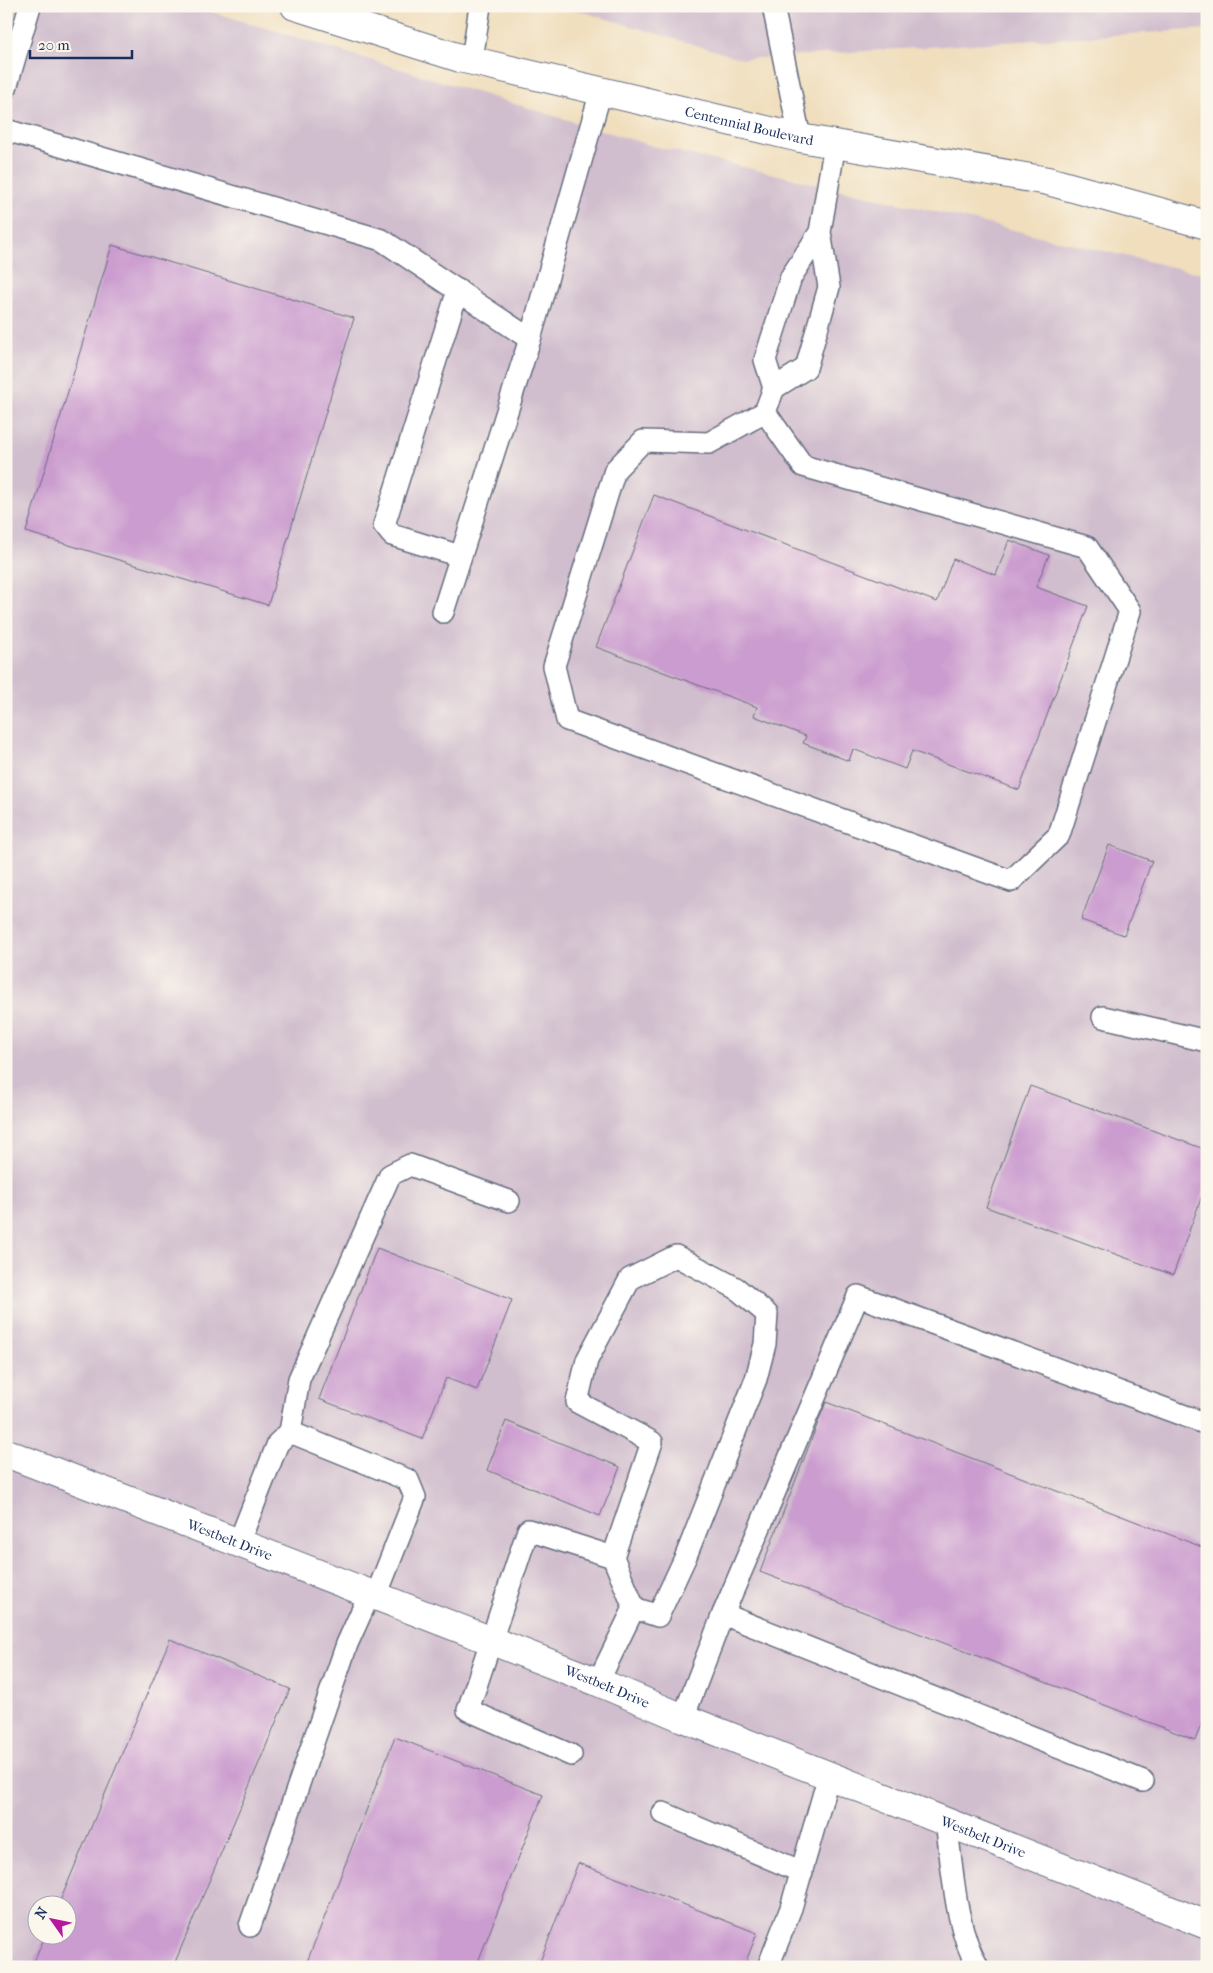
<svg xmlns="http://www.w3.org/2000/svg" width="1213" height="1973" viewBox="0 0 1213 1973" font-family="'IM FELL French Canon',serif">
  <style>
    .industrial { fill: #d0bdcd; fill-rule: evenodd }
    .building { fill: #cb9ccf }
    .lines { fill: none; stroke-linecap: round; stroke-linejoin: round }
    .service-casing { stroke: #666c7f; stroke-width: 24 }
    .minor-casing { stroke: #666c7f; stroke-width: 30 }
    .tertiary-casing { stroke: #666c7f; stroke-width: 30 }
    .service { stroke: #fff; stroke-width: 21 }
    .minor { stroke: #fff; stroke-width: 28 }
    .tertiary { stroke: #fff; stroke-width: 28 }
    .labels { text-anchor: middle; stroke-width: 4.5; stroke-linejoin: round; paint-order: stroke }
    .street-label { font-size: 14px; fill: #1b2f5e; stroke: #fbf7ec }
  </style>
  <rect width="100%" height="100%" fill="#fbf7ec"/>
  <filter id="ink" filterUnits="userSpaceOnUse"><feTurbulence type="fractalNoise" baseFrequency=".02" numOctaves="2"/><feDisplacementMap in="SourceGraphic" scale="10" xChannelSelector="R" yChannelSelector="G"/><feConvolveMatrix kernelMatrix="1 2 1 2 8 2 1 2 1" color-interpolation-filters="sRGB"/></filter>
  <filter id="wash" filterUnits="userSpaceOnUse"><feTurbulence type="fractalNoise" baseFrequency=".0096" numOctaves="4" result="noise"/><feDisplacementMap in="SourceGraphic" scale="20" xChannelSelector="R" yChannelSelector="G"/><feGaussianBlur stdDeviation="1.12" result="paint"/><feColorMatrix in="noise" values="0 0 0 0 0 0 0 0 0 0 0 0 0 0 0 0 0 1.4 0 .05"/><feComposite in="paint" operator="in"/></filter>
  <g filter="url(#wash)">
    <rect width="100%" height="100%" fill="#f0debd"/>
    <g class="industrial">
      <path d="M6,6h187l460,140 554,129v1692h-1201zM38,1906h30v30h-30z"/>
      <path d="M563,6h644v23l-464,30z"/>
    </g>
    <g id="blocks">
      <g class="building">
        <path d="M112,245l242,73 -86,287 -242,-73z"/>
        <path d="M654,495l283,107 16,-43 43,16 13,-35 40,15 -13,32 52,19 -69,184 -107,-39 -7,18 -52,-20 -4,12 -46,-18 3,-7 -52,-20 3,-9 -161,-60z"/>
        <path d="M1109,845l43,16 -28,74 -43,-15z"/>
        <path d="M1030,1086l177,64v32l-34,93 -187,-68z"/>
        <path d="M377,1248l135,52 -35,90 -31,-12 -24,61 -103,-40z"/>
        <path d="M826,1402l381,147v162l-12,29 -435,-168z"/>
        <path d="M506,1421l114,46 -20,49 -113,-46z"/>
        <path d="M170,1639l120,50 -117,278h-141l13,-31h23v-30h-10z"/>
        <path d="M395,1737l148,58 -67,172h-171z"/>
        <path d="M578,1863l179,70 -13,34h-206z"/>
      </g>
    </g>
  </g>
  <g filter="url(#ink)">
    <use href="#blocks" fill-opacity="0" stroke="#666c7f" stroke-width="1"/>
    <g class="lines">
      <g class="service-casing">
        <g id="service">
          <path d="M773,6l27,132"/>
          <path d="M472,60l8,-54"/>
          <path d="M6,88l24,-82"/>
          <path d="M6,130l376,110 148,99 71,-248"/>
          <path d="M820,232l-29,45 -26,83 9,28 32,-20 23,-81 -9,-55 15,-88"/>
          <path d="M458,290l-74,235 8,10 68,21"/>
          <path d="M765,412l38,54 284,81 43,64 -71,224 -48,46 -444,-161 -13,-54 61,-196 28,-29 66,2 56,-31 9,-24"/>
          <path d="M443,612l87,-273"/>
          <path d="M1103,1017l104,24"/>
          <path d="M290,1432l9,-53 91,-204 20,-10 99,36"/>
          <path d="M239,1542l39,-99 12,-11 118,48 7,17 -39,99"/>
          <path d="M613,1557l39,-115 -75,-40 10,-42 43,-81 46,-23 60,32 31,26 -2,30 -9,35 -70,177 -28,60 -24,-8"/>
          <path d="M723,1614l135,-318 349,128"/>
          <path d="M683,1718l40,-104 420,167"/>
          <path d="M571,1755l-103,-45 60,-180 85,27 21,51 -36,74"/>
          <path d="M663,1813l139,59"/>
          <path d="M946,1822c7,46 8,104 32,145"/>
          <path d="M250,1926l97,-282 23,-51"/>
          <path d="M768,1967l23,-59 38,-133"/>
        </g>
      </g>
      <g class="minor-casing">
        <g id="minor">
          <path id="s1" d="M6,1453l592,229 85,36 524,207"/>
        </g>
      </g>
      <g class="tertiary-casing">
        <g id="tertiary">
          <path id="s2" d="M295,6l165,52 340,80 248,43 159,44"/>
        </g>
      </g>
      <use href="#service" class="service"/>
      <use href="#minor" class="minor"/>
      <use href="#tertiary" class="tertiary"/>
    </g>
  </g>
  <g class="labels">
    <g class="street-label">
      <text dy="5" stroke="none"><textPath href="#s2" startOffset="470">Centennial Boulevard</textPath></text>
      <text dy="5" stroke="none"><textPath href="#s1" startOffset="240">Westbelt Drive</textPath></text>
      <text dy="5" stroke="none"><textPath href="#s1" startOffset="645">Westbelt Drive</textPath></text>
      <text dy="5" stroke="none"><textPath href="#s1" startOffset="1050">Westbelt Drive</textPath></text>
    </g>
  </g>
  <rect width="1213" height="1973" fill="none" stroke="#fbf7ec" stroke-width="25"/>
  <g transform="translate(52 1920) rotate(303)"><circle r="24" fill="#fbf7ec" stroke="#a1a7b3"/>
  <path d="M0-4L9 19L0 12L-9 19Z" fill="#b5179e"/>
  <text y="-8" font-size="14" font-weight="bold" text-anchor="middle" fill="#1b2f5e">N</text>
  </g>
  <path d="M30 50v8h102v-8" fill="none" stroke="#1b2f5e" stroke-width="2.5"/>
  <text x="38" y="50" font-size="15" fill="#1b2f5e" stroke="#fbf7ec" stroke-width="4" paint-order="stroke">20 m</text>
</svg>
